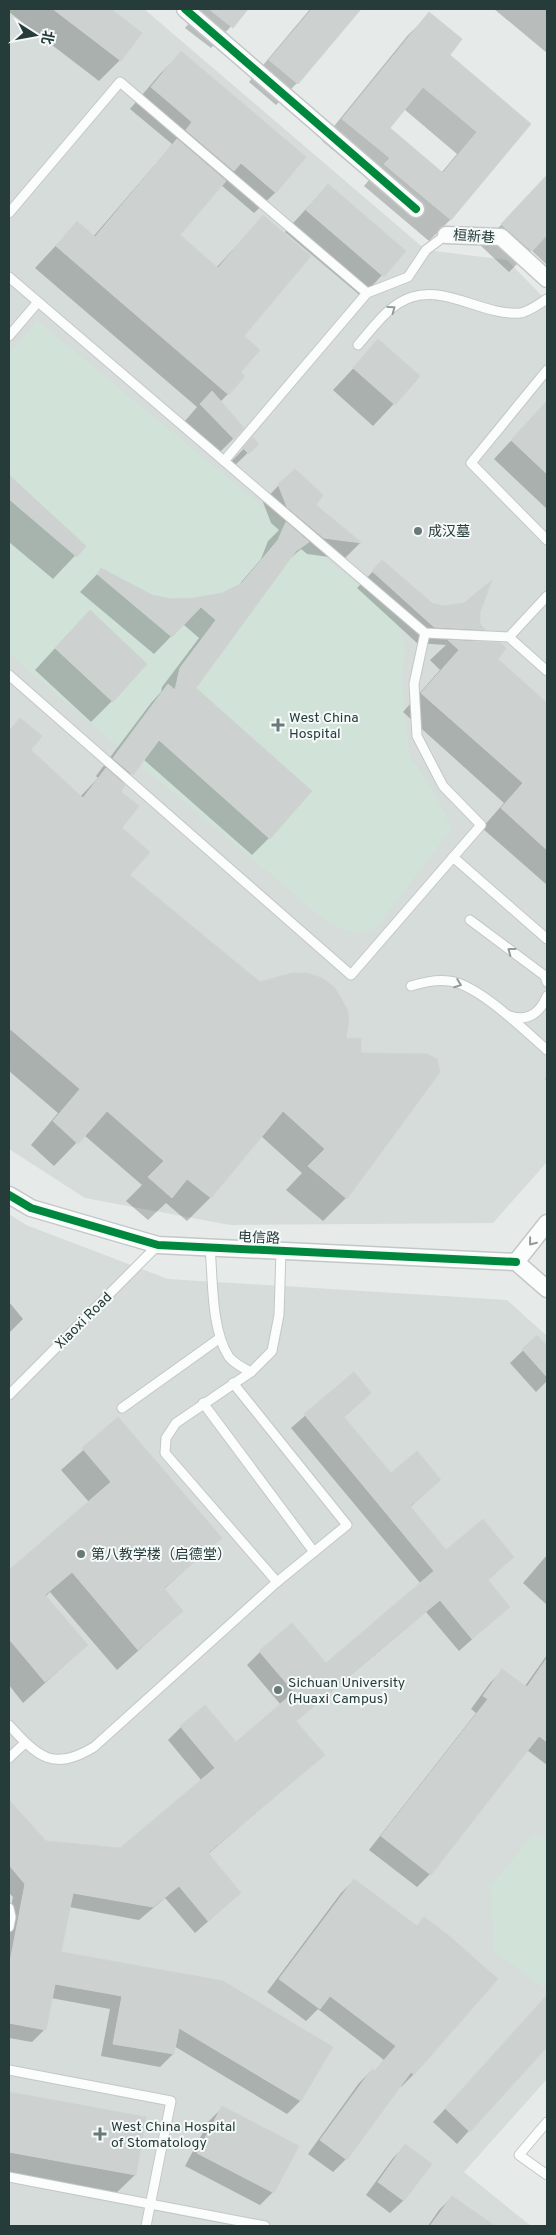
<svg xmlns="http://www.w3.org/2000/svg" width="556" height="2235" viewBox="0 0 556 2235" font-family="Overpass,'Noto Sans SC',sans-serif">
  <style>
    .built { fill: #d5dcda }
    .green { fill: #d1e2d9 }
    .shadow { fill: #0003; fill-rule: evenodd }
    .building { fill: #cdd2d1; stroke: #cfd4d2; fill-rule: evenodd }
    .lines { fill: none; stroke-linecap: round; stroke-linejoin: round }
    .service-casing { stroke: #c3c8c6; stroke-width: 11 }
    .minor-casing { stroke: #c3c8c6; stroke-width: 19 }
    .path { stroke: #c3cac9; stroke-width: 3; stroke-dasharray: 2.5 4; stroke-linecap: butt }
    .service { stroke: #fbfcfc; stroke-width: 9 }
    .minor { stroke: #fbfcfc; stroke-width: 16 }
    .cycleway-casing { stroke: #f5f9f8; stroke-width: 11 }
    .cycleway { stroke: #00873e; stroke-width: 8 }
    .oneway { stroke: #909c9b }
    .poi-dot { fill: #697977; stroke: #f5f9f8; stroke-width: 2 }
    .labels { text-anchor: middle; stroke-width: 4; stroke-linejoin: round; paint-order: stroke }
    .street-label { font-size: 14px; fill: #263c3a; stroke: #f5f9f8 }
    .poi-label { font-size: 14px; fill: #263c3a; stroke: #f5f9f8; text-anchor: start }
  </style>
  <rect width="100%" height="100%" fill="#e6ebe9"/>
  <g class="built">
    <path d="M9,9h135l282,241 81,10 40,41v861l-54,61 -263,2 -145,-27 -76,-49z"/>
    <path d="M9,1214l17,11 142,54 339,21 40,36v743l-83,93 67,54h-522z"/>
  </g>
  <g class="green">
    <path d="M37,321l360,296 8,32 -3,33 7,73 27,42 16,31 -76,100 -18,6 -30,-11 -319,-269v-300z"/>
    <path d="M547,1836v154l-53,-39 -3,-65 40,-49z"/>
  </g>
  <g class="shadow">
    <path d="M9,9h100l31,24 -20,27 -21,21 -90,-69z"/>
    <path d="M201,9h46l-36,39 -26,-20z"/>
    <path d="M310,9h49l-62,74 -21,22 -27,-23z"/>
    <path d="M494,9h53v44z"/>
    <path d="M430,14l18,41 82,69 -80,96 -21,21 -65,-55 5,-6 -47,-39 86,-106zM404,109l53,45 -16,19 -53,-45z"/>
    <path d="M181,53l95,139 -22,21 -33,-28 -43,50 38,33 47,-51 -21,119 -3,36 -11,22 -8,8 14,36 -17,17 -32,-34 12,-14 -162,-139 42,-45 16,14 73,-85 6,-8 -42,-35 30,-35z"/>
    <path d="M547,176v89l-16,-15 -22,22 -28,-26z"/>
    <path d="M328,185l76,66 -42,46 -77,-65z"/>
    <path d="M379,341l40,36 -46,49 -40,-36z"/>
    <path d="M547,402v107l-53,-50z"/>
    <path d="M253,439l4,5 -26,25 -3,-4z"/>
    <path d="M9,477l75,69 -31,33 -44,-37z"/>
    <path d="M279,485l35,20 46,38 -16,16 -37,-5 -6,-5 -15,13 -92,126 75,150 -17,17 -109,-96 -21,25 -3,8 2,36 7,47 132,109 84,57 2,157 -23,23 -37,-31 16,-17 -41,-37 -51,62 -23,23 -21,-18 -18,17 -22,-19 16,-16 -58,-50 -30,31 -23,-21 27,-32 -49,-42v-340l11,-12 9,31 51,47 18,-19 -2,-2 55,-73 10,-11 1,-5 37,-49 -16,-14 -29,30 -74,-62 22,-23 50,27 20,4 22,-1 28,-5 16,-8 23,-27 7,-18 11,-11 -8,-7 -8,-21z"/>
    <path d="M382,562l50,42 12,4 35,4v12l5,6 -13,13 25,16 51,46v180l-65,-57 22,-25 -101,-91 37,-42 -10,-10 16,-15 -29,-2 -60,-55z"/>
    <path d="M69,633l43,68 -21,21 -56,-52z"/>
    <path d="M9,1302l14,17 -14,14z"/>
    <path d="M537,1337l10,11v33l-11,11 -26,-29z"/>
    <path d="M353,1374l17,19 -27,25 47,57 50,5 -31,28 37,44 67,5 -26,24 21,26 -49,44 -33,-39 -131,110 28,33 -116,100 33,38 -45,40 -30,-35 -26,22 -70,-13 -9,46 272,95 -32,53 -13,13 -113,-68 -1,8 -13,13 -59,-11 9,-47 -59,-11 -6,31 -13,13 -23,-4v-121l4,-20 -4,-4v-91l36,40 75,8 82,-69 -34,-41 13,-13 54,16 46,-38 -34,-40 13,-13 66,12 95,-80 -130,-156z"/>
    <path d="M118,1419l102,119 -57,52 19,21 -65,59 -67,-78 -5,5 42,48 -64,58 -14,-18v-114l80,-69 -28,-32z"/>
    <path d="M547,1555v50l-24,-22z"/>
    <path d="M547,1655v110l-20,-15 -97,124 -13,13 -48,-37 107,-137 -5,-4 19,-26 13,-13 22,16z"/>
    <path d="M354,1880l62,47 8,-8 -10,155 -13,13 -2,-1 -53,73 -13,13 -25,-18 51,-71 13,-13 2,2 10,-12 -66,-51 -12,12 -39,-29 74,-99z"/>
    <path d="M544,2001l3,3v41l-90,99 -24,-22z"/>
    <path d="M9,2094l136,24 -10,57 -22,21 -104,-19z"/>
    <path d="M222,2108l51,84 -13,13 -75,-39 24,-45z"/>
    <path d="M406,2145l24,19 -27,37 -13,12 -24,-18 27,-37z"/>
    <path d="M452,2197l41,29h-65l11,-16z"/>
  </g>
  <g class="building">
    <path d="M53,9h58l31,24 -21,28z"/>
    <path d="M209,9h39l-15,19z"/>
    <path d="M312,9h49l-63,75 -29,-24z"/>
    <path d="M429,12l33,27 -12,16 81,69 -80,96 -67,-56 6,-6 -48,-39zM423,87l54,45 -34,41 -53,-45z"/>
    <path d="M181,51l125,106 -30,36 -35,-30 -7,8 -48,-41 6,-8 -41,-35z"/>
    <path d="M177,139l49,42 -46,54 38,33 45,-53 48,41 -67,80 16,14 -19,22 4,4 -16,19 -173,-149 21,-25 18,16z"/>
    <path d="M547,175v60l-15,16 -31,-27z"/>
    <path d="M328,184l78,67 -22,26 -78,-67z"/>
    <path d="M378,339l42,37 -25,29 -42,-37z"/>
    <path d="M212,391l32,37 -10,11 -34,-35z"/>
    <path d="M547,401v73l-36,-34z"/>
    <path d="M253,437l6,7 -10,10 -6,-6z"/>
    <path d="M295,469l28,26 -7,10 46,38 -38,-5 -37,-31 -9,-23z"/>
    <path d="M9,475l77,71 -9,11 -68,-58z"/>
    <path d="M286,522l23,20 -13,9 -100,137 116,103 -42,48 -111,-99 -26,35 -20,-17 55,-74 7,6 5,-22 36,-48 -15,-13 -29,30 -75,-63 4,-6 51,27 20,4 22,-1 28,-5 20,-10 36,-43z"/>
    <path d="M382,560l50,43 12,3 20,-3 28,-23 -12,32v12l6,6 -52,-3 -62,-56z"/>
    <path d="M90,610l57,54 -34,38 -58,-54z"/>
    <path d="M448,640l53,3 5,5 -8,11 49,44v147l-46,-42 22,-25 -102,-90 38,-43z"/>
    <path d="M20,718l22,18 -11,14 52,48 23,-30 19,17 -4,7 18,14 -17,22 28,24 -20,23 130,107 32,-9h15l15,5 13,10 12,21 2,9 -3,21 15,-1v15l66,1 10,5 3,13 -93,127 -39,-33 17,-17 -42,-38 -72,87 -24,-19 -15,19 -24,-21 16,-16 -57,-50 -29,33 -25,-23 27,-32 -71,-61v-297z"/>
    <path d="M537,1335l10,11v31l-25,-28z"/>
    <path d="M354,1372l17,21 -27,24 47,56 26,-22 24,29 -31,26 36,44 37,-31 31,38 -26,23 22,27 -38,32 -32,-39 -144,121 29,34 -117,98 33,40 -33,28 -29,-35 -26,21 -80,-14 -12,59 162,29 110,66 -32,54 -122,-73 -5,26 -61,-10 9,-48 -67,-12 -9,46 -37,-7v-56l16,-83 -16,-19v-65l37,41 74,7 95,-80 -35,-42 25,-21 31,37 58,-50 -35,-41 33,-28 34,40 108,-92 -130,-157z"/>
    <path d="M118,1417l104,121 -58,50 19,23 -45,39 -66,-78 -27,23 43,50 -43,37 -36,-43v-69l102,-88 -29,-34z"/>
    <path d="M547,1658v84l-8,-6 -108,139 -50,-39 107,-137 -5,-3 19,-27 25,18z"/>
    <path d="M354,1879l63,47 7,-9 24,18 50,44 -84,96 -3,-3 -64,88 -27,-20 52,-71 3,2 21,-25 -66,-50 -10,13 -41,-30z"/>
    <path d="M547,1995v52l-77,85 -25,-24z"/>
    <path d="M9,2092l137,25 -10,58 -127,-23z"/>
    <path d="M222,2106l77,40 -25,47 -77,-40z"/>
    <path d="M405,2144l27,20 -28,37 -26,-19z"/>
    <path d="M452,2196l43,30h-65z"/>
  </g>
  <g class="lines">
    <g class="service-casing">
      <g id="service">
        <path d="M9,213l111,-131 247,211 -143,168"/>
        <path d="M9,277l416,356 84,4 38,34"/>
        <path d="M367,293l41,-16 18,-27 20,-15"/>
        <path d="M9,336l29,-34"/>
        <path d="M358,345c15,-17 31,-41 54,-48 36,-11 72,19 108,16 9,-1 20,-10 27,-14"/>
        <path d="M547,370l-76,93 76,77"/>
        <path d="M509,637l38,-41"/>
        <path d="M9,675l342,300 130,-150 -38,-39 -26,-50 -3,-52 11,-51"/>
        <path d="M453,857l94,82"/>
        <path d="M470,920l75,56 2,6"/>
        <path d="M411,986c13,-4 25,-7 38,-5 29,3 76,50 98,69"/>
        <path d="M510,1016c18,6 30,-3 37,-20"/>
        <path d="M210,1247c3,32 1,83 19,110 6,7 14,11 22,15l21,-21 7,-36 2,-64"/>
        <path d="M251,1372l-75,51 -10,15 -1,15 112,129"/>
        <path d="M9,1395l149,-150"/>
        <path d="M203,1403l111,149"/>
        <path d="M122,1408l98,-70"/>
        <path d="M9,1725c29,32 44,47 85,22l183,-165 70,-57 -114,-142"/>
        <path d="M9,1758l16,-15"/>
        <path d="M9,1908l2,9 -2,10"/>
        <path d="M9,2070l162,31 -25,125"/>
        <path d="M547,2122l-28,33 28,20"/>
        <path d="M9,2177l256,49"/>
      </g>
    </g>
    <g class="minor-casing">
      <g id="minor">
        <path d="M185,9l231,200"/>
        <path d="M446,235l55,2 46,42"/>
        <path d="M9,1195l22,13 127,37 358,17"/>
        <path d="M516,1262l31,-39"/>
        <path d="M516,1262l31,27"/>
      </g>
    </g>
    <path class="path" d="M546,1080l1,-2"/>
    <use href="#service" class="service"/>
    <use href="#minor" class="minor"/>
    <g class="cycleway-casing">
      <g id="cycleway">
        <path d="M185,9l231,200"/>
        <path d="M9,1195l22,13 127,37 358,17"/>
      </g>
    </g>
    <use href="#cycleway" class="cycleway"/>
  </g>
  <defs><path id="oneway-chevron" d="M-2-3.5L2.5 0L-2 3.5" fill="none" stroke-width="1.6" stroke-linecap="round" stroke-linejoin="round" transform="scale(1.25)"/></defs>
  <g class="oneway">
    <use href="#oneway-chevron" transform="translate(392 309) rotate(-36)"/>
    <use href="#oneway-chevron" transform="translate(511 951) rotate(-143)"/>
    <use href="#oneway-chevron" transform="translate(458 984) rotate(21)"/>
    <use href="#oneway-chevron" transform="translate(532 1242) rotate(129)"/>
  </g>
  <g class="poi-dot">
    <circle cx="418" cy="531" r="5"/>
    <path d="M275.5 717.5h5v5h5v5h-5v5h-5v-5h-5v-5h5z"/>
    <circle cx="81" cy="1554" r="5"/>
    <circle cx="278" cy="1690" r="5"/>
    <path d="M97.5 2126.5h5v5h5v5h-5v5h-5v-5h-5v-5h5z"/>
  </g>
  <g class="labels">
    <g class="street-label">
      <text transform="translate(474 236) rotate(4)" y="5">桓新巷</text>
      <text transform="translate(259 1237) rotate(3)" y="5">电信路</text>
      <text transform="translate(83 1320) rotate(-45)" y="5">Xiaoxi Road</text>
    </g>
    <g class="poi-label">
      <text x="428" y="536">成汉墓</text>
      <text x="289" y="722">West China<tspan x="289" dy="16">Hospital</tspan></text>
      <text x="91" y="1559">第八教学楼（启德堂）</text>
      <text x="288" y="1687">Sichuan University<tspan x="288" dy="16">(Huaxi Campus)</tspan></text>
      <text x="111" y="2131">West China Hospital<tspan x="111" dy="16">of Stomatology</tspan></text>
    </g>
  </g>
  <rect width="556" height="2235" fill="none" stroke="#263c3a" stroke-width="20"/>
  <g transform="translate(35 35) rotate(101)" stroke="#f5f9f8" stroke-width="4" paint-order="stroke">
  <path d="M0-4L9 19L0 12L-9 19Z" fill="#263c3a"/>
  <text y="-8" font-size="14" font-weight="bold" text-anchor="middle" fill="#263c3a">北</text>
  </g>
</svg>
